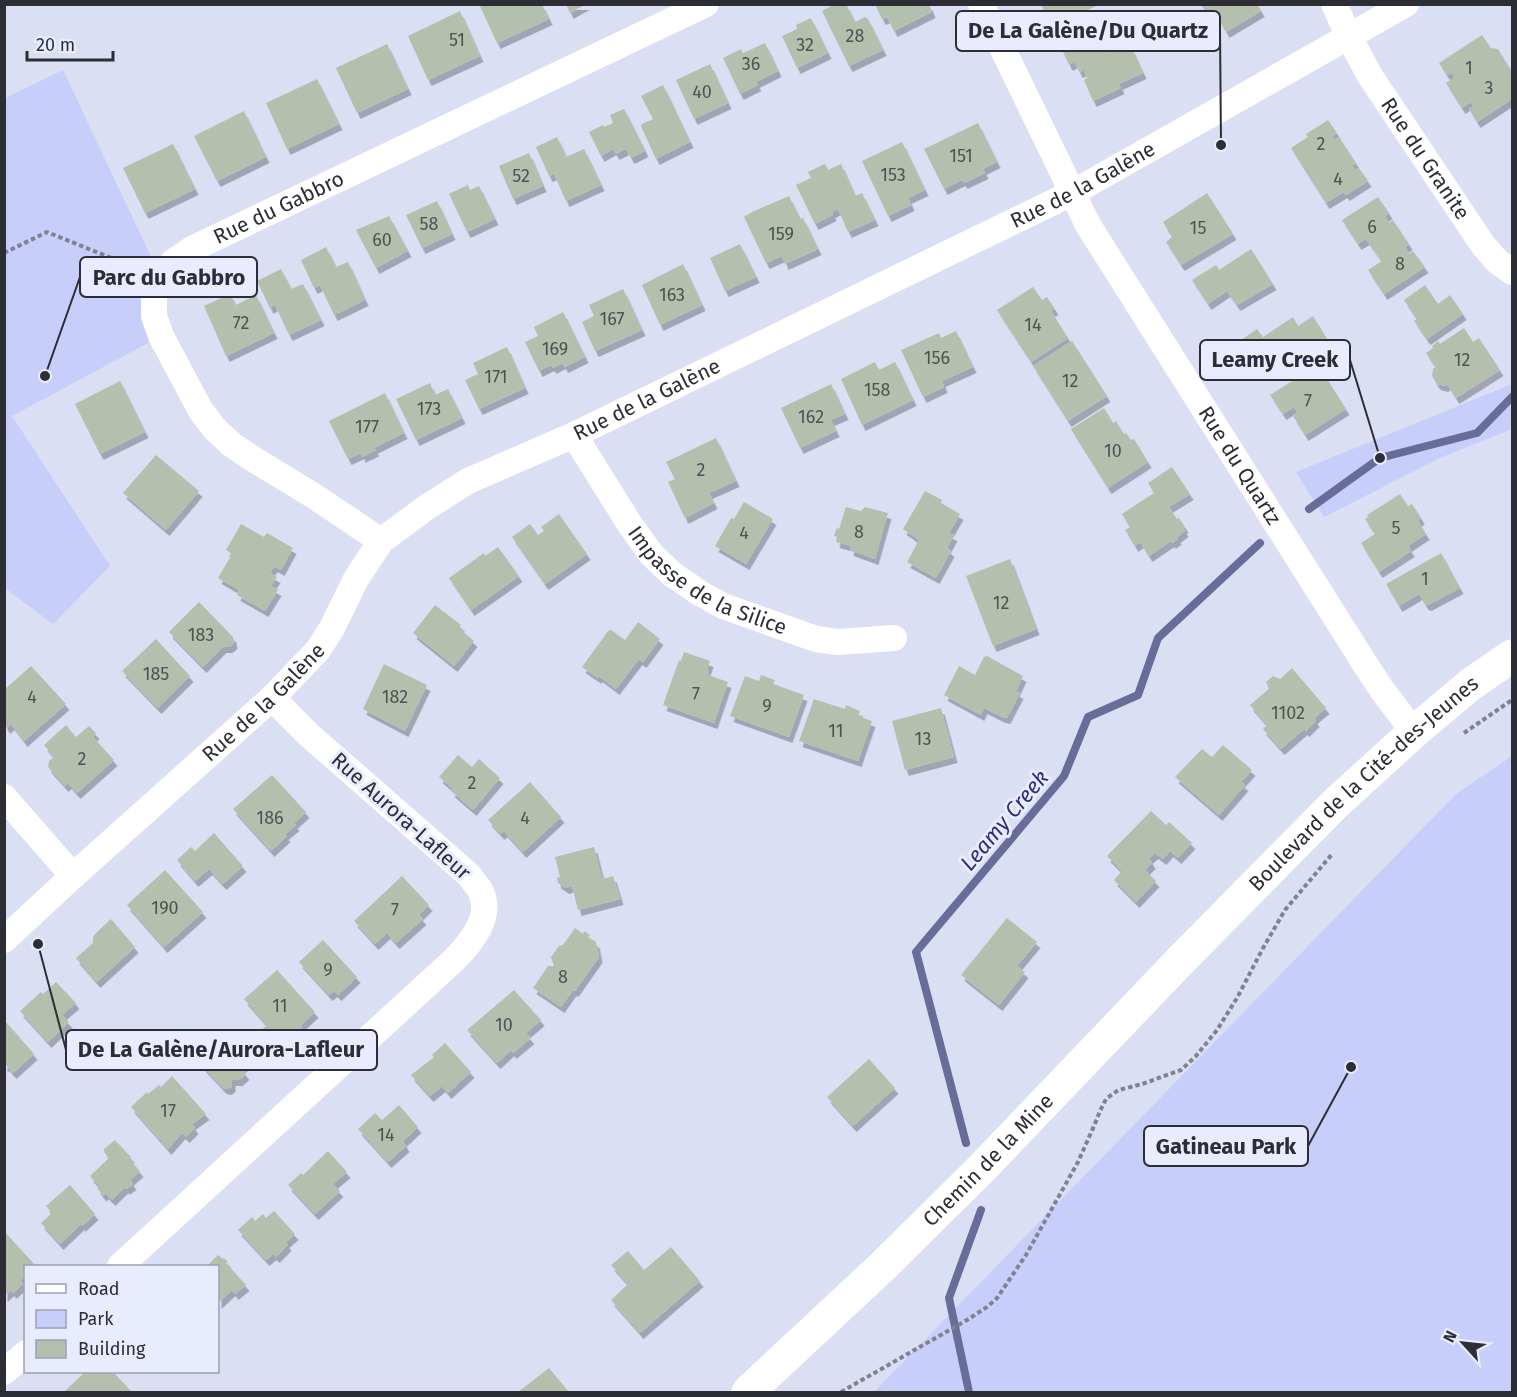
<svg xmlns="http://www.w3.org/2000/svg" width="1517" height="1397" viewBox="0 0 1517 1397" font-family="'Fira Sans',sans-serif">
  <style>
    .green { fill: #c7cef9 }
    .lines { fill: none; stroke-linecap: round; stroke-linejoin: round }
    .stream { stroke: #676d98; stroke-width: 8 }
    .building { fill: #b4c0ad; filter: url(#shadow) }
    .path { stroke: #808291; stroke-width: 4; stroke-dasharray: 4.5 3; stroke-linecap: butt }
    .street { stroke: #fff; stroke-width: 26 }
    .secondary { stroke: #fff; stroke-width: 33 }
    .labels { text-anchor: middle; stroke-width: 6; stroke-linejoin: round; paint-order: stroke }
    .number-label { font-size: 18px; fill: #4e5253 }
    .street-label { font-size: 21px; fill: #2c2d35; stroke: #e9ecfe }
    .water-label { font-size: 22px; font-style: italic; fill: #2e3075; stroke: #e9ecfe }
    .leader { fill: none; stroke: #2c2d35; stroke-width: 2 }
    .callout-dot { fill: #2c2d35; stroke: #e9ecfe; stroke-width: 2 }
    .callout { fill: #e9ecfe; stroke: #2c2d35; stroke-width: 2 }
    .callout-label { font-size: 22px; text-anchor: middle; font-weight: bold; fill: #2c2d35 }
  </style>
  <defs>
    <filter id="shadow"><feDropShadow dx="3.5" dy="6" stdDeviation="0" flood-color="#0004"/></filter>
  </defs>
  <rect width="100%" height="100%" fill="#dbdff4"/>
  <g class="green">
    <path d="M63,70l98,208v58l-149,80 98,150 -57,58 -48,-36v-490z"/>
    <path d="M1512,384v45l-72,29 -116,59 -28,-45z"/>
    <path d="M1512,756v636h-638l582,-598z"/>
  </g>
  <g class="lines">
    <g class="stream">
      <path d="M1309,509l71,-51 97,-25 35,-36"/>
      <path d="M966,1143l-50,-191 148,-176 24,-59 50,-22 20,-57 102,-95"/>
      <path d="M969,1392l-20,-94 32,-88"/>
    </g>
  </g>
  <g class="building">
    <path d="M479,4h63l7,15 -52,24z"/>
    <path d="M566,4h20l-16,9z"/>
    <path d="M835,4h11l9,18 10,-5 3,2 15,31 -34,16 -27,-55z"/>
    <path d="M875,4h54l3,8 -38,19 -7,-14 -5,2z"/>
    <path d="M1041,4h55v2l-45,22z"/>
    <path d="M1203,4h54l4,7 -35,21 -8,-14 -7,4 -9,-16z"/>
    <path d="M460,11l20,45 -52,24 -20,-44z"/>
    <path d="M811,18l17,35 -31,15 -15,-32 15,-7 -1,-4z"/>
    <path d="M1114,23l11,25 -27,14 33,-15 12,26 -24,11 2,4 -28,13 -9,-21 3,-2 -3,-8 -5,2 -4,-10 -6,3 -10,-22 29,-13 2,4z"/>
    <path d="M1482,35l9,13 7,1 14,23v27l-35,23 -8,-13 5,-3 -3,-4 -9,6 -16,-25 9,-6 -3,-4 -5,2 -8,-12z"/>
    <path d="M765,43l13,28 -22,11 2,3 -18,9 -17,-36 18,-9 2,4z"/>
    <path d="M387,44l21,45 -51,24 -21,-45z"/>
    <path d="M710,64l18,39 -34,16 -18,-39z"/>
    <path d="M317,79l22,45 -52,25 -21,-46z"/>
    <path d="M663,85l27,57 -34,17 -15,-33 1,-2 11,-5 -12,-23z"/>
    <path d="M624,109l21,42 -14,7 -5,-9 -10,5 -3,-5 -12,7 -12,-24 14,-7 1,2 9,-4 -3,-8z"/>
    <path d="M244,111l22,46 -49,24 -23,-45z"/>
    <path d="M1328,120l9,13 -5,3 3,4 4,-3 17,26 -4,3 3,4 4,-2 9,13 -22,14 -2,-3 -18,11 -35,-55 17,-11 -2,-3z"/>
    <path d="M978,123l19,39 -14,7 2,4 -21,10 -2,-3 -18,9 -20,-40z"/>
    <path d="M557,137l9,20 18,-8 17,36 -35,16 -12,-27 -5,2 -13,-29z"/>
    <path d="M902,142l23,48 -17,8 3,7 -23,11 -26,-55z"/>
    <path d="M173,144l22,45 -50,24 -22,-45z"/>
    <path d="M529,153l14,33 -30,13 -14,-33z"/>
    <path d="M825,164l3,6 13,-6 14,32 7,-3 13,27 -27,12 -10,-23 -6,3 1,3 -18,9 -19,-39 15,-7 -3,-6z"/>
    <path d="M468,185l2,5 9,-4 16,33 -28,13 -18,-38z"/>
    <path d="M1207,193l26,41 -52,31 -15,-23 6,-5 -9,-15z"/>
    <path d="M789,196l11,23 3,-1 15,31 -33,15 -3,-8 -16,7 -22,-46 8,-5z"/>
    <path d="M1378,197l11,16 -4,3 4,7 4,-3 16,24 -4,3 4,7 4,-3 12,16 -41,27 -16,-24 14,-9 -16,-22 -8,5 -16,-24z"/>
    <path d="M437,201l15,33 -30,14 -16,-33z"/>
    <path d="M389,216l19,35 -32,17 -20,-38z"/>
    <path d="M740,244l16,33 -31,14 -15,-33z"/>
    <path d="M326,247l10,20 12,-5 17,38 -31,15 -14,-30 -6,3 -13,-28z"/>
    <path d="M1251,249l22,35 -36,21 -10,-14 -19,13 -16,-24 24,-15 3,5z"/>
    <path d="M683,264l19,41 -42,20 -18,-40z"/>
    <path d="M281,269l10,20 12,-5 18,36 -32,15 -14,-30 -5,3 -13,-27z"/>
    <path d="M1425,285l13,19 12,-9 13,19 -36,25 -13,-18 3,-2 -13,-19z"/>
    <path d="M1033,287l9,13 5,-3 8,12 -4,2 17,27 -37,24 -34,-52z"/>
    <path d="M623,289l19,41 -47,21 -13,-29 12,-6 -5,-11z"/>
    <path d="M230,294l6,11 20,-10 18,38 -48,23 -22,-50z"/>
    <path d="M563,312l22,45 -20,10 -3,-4 -9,5 -2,-3 -12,6 -14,-29 13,-6 -4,-9z"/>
    <path d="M1313,316l14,23 -18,12 -3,-6 -40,25 -8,-12 -11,7 -13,-20 23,-16 6,8 30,-20 5,9z"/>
    <path d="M1464,328l9,14 6,-4 21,32 -44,28 -9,-14 -2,2 -8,-2 -5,-8 1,-7 3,-2 -10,-14 7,-5 -1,-2 6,-5 2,3z"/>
    <path d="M956,331l17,36 -31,14 2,6 -21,10 -22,-47 38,-17 2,5z"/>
    <path d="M1072,341l35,55 -39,25 -35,-55z"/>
    <path d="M507,347l18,41 -46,21 -14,-29 13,-6 -5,-11z"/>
    <path d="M875,362l4,8 16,-8 18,38 -51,25 -21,-46z"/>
    <path d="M1318,365l28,44 -41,26 -12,-19 5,-3 -4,-6 -11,7 -13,-19z"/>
    <path d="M120,381l25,51 -45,22 -25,-50z"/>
    <path d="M430,383l5,12 13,-6 14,29 -46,22 -20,-41z"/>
    <path d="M831,384l14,30 -14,6 5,11 -36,17 -19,-40z"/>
    <path d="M385,393l19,40 -30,15 2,2 -14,7 -1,-4 -13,6 -19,-38z"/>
    <path d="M1104,408l9,15 3,-2 8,13 2,-1 5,7 3,-1 14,23 -40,26 -37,-59z"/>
    <path d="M716,438l20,43 -27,12 5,10 -29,15 -17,-36 7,-3 -9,-17z"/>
    <path d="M156,455l43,36 -33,39 -43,-37z"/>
    <path d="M1172,467l18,27 -21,13 8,12 2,-1 6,9 -2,1 2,3 -8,6 1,2 -6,4 -1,-2 -22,15 -9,-14 -5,4 -10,-16 5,-3 -8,-13 32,-21 -6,-10z"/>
    <path d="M925,491l17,9 -1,3 19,11 -11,19 5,2 -7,13 4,3 -15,27 -29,-16 12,-22 -16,-11z"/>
    <path d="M1400,494l8,12 4,-2 9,14 -3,3 8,13 -18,12 3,5 -32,21 -18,-29 14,-9 -10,-15 3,-2 -1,-2z"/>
    <path d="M744,502l29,17 -27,45 -31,-18 16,-28 3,1z"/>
    <path d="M846,507l15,4 4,-4 23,6 -13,46 -25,-9 1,-4 -15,-4 1,-5 -3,-1 3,-8 2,1z"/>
    <path d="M559,514l28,40 -42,30 -33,-47 18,-13 8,11 6,-4 -3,-4z"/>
    <path d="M241,524l23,13 3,-4 26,15 -12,22 -7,-4 -4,7 7,4 -6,9 7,4 -13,21 -28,-16 2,-5 -21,-12 14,-24 -6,-4z"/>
    <path d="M498,547l21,29 -48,34 -22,-32 35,-25 1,3z"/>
    <path d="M1441,553l19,35 -32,17 -3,-1 -6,-10 -20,12 -13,-22z"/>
    <path d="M1010,559l26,70 -43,17 -27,-70z"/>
    <path d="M199,602l34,35 1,6 -5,4h-6l-20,20 -34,-35z"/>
    <path d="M435,605l26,20 -2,3 15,13 -20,25 -41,-33z"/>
    <path d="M638,622l22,17 -17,23 -4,-3 -23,30 -17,-13 -1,2 -16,-11 26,-36 3,-1 14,10z"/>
    <path d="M156,639l34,37 -32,32 -36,-37z"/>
    <path d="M684,652l26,9 -3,9 2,1 -1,4 20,7 -14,41 -51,-18 16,-45 2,1z"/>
    <path d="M987,656l36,20 -7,15 4,2 -13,25 -5,-1 -18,-9 -3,7 -37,-20 15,-29 16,9 9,-18z"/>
    <path d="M384,664l43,21 -22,46 -42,-22z"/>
    <path d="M31,666l35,38 -42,37 -13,-17 -4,4 -3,-4v-34z"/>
    <path d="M1292,668l34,40 -12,10 2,3 -10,10 -2,-2 -23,20 -18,-20 4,-4 -17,-20 19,-16 -3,-7 7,-6 7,3z"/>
    <path d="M761,675l14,5 -2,4 31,11 -15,42 -59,-21 15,-40 14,5z"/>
    <path d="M814,699l31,10 1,-4 14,6 -2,5 14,5 -14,40 -59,-20z"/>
    <path d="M941,708l13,49 -49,13 -13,-49z"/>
    <path d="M66,725l10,12 13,-11 7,7 -3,4 21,23 -37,33 -9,-10 -3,3 -17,-19 1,-6 5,-4 -10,-12z"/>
    <path d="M1223,745l29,25 -11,12 4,3 -26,30 -44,-38 27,-28 10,8z"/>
    <path d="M458,755l14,12 7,-8 21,19 -27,32 -22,-19 2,-2 -14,-12z"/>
    <path d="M272,775l34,37 -12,11 2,2 -11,9 2,2 -16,15 -38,-42z"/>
    <path d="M530,782l31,35 -38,35 -19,-21 -3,3 -13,-14z"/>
    <path d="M1151,811l15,14 3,-3 23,21 -14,15 -8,-7 -7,8 -8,-6 -6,5 3,5 -7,7 11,11 -20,21 -22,-22 8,-9 -15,-15z"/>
    <path d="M214,833l29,33 -20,18 -14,-15 -14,12 -18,-21 14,-13 4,4z"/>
    <path d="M594,847l8,32 11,-3 7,23 -42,11 -6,-24 -6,2 -8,-5 -1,-5 3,-1 -5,-20z"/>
    <path d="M165,870l38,42 -39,35 -37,-42z"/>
    <path d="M402,876l27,29 -10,10 4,4 -27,24 -9,-10 -12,11 -21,-23z"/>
    <path d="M1007,918l30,24 -20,24 8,6 -26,33 -38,-30z"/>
    <path d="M111,919l24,28 -38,35 -21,-24 17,-15v-6l3,-4z"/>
    <path d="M575,928l8,6 1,-3 6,4 -2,2 8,5 3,15 -24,34 -2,-1 -12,17 -28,-19 15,-22h6l-3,-9 8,-11 4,-1z"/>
    <path d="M323,940l34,37 -19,18 -4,-4 -5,4 -30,-33z"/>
    <path d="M277,970l38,42 -14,13 1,2 -27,25 -18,-18 10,-9 -23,-26z"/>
    <path d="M56,982l20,21 -14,12 7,7 -21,20 -28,-31 21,-19 2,2z"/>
    <path d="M514,990l27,30 -15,13 5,5 -18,15 -2,-3 -14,13 -30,-33z"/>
    <path d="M7,1023l27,31 -21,19 -7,-8 -2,2v-42z"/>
    <path d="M236,1032l20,23 -15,13 5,6 -7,6h-7v6l-4,3 -5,-1 -29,-31 21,-18 5,7z"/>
    <path d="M445,1043l26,29 -23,21 -6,-7 -12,10 -19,-21 23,-18 -2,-2z"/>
    <path d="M869,1059l26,29 -42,38 -26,-29z"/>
    <path d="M172,1076l34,38 -14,10 3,4 -9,9 -4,-4 -14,16 -37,-42 16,-15 1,2 11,-9 2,2z"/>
    <path d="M399,1105l19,22 -15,14 3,5 -18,16 -30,-33 17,-16 7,7z"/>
    <path d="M115,1140l16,17 -2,2 11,12 -10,9 3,4 -7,5 -1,-2 -13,13 -7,-7 -2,3 -6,-8 2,-2 -9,-10 19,-18 -5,-6v-3z"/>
    <path d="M328,1151l19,21 -14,12 7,7 -25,23 -27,-29 13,-12 2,2z"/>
    <path d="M70,1185l25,29 -13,12 -1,-2 -21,20 -19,-21 11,-10 -6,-7z"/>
    <path d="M274,1211l21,23 -9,8 2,3 -12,12 -3,-3 -7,6 -28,-30 14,-13 3,4 8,-7 3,4z"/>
    <path d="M4,1231l32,35h-10v10l-6,4 3,4 -10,9 -2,-3 -7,6z"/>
    <path d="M671,1247l29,34 -60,52 -29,-33 17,-16 -17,-19 17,-14 16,19z"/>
    <path d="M218,1255l5,4 1,-1 4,4 -2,1 20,22 -11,9 -3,-4 -14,13v-37h-11z"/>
    <path d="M549,1368l20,24h-51z"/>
    <path d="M85,1372h28l19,20h-66l-1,-1z"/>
  </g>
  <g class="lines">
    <g class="path">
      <path d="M4,253l43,-21 89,36"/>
      <path d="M1464,733l48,-33"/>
      <path d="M841,1392l126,-72 20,-13 10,-9 29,-43 52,-93 16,-36 6,-15 6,-12 8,-6 5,-3 23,-6 39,-14 15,-14 21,-26 20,-32 25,-48 23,-40 48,-57"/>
    </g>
    <g class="street">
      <path id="s1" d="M981,4l107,221 277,439 17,26 32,42"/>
      <path id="s2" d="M1334,4l15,33 21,39 113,169 14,16 15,11"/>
      <path id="s3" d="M574,435l55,88 22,31 21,20 26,18 25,14 93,33 22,3 56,-4"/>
      <path id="s4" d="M381,541l-67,-45 -64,-39 -19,-13 -17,-16 -13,-17 -40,-75 -7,-20v-21l7,-17 12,-16 19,-13 514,-245"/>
      <path d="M4,797l69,79"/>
      <path id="s5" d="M4,940l69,-64 199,-178 46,-48 14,-22 24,-49 25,-38 46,-34 41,-26 106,-46 498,-242 334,-189"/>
      <path d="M120,1266l334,-306c17,-17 40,-44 26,-70 -3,-5 -8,-10 -11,-15l-160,-140 -37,-37"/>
      <path d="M4,1372l22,-19"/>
    </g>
    <path class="secondary" id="s6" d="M748,1392l135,-126 99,-98 199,-208 155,-157 78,-71 57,-48 41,-28"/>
  </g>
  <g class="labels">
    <g class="number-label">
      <text x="855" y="42">28</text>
      <text x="457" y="46">51</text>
      <text x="805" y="51">32</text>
      <text x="751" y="70">36</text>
      <text x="1469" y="74">1</text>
      <text x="1489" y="94">3</text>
      <text x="702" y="98">40</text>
      <text x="1321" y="150">2</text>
      <text x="961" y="162">151</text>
      <text x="893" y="181">153</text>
      <text x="521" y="182">52</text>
      <text x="1338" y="185">4</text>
      <text x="429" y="230">58</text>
      <text x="1372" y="233">6</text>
      <text x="1198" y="234">15</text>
      <text x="781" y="240">159</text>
      <text x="382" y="246">60</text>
      <text x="1400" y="270">8</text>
      <text x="672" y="301">163</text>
      <text x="612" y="325">167</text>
      <text x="241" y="329">72</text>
      <text x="1033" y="331">14</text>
      <text x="555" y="355">169</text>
      <text x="937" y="364">156</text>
      <text x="1462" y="366">12</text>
      <text x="496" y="383">171</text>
      <text x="1070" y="387">12</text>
      <text x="877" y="396">158</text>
      <text x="1308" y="407">7</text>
      <text x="429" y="415">173</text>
      <text x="811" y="423">162</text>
      <text x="367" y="433">177</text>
      <text x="1113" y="457">10</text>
      <text x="701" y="476">2</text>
      <text x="1396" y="534">5</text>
      <text x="859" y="538">8</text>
      <text x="744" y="539">4</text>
      <text x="1425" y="585">1</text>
      <text x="1001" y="609">12</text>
      <text x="201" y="641">183</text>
      <text x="156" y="680">185</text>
      <text x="696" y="700">7</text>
      <text x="32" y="703">4</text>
      <text x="395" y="703">182</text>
      <text x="767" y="712">9</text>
      <text x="1288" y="719">1102</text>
      <text x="836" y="737">11</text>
      <text x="923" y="745">13</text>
      <text x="82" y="765">2</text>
      <text x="472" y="789">2</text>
      <text x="270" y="824">186</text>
      <text x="525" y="824">4</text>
      <text x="165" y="914">190</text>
      <text x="395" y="916">7</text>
      <text x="328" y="976">9</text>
      <text x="563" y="983">8</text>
      <text x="280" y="1012">11</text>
      <text x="504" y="1031">10</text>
      <text x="168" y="1117">17</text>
      <text x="386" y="1141">14</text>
    </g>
    <g class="street-label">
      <text dy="7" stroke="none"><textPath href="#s2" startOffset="180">Rue du Granite</textPath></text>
      <text dy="7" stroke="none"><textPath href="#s5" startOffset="1342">Rue de la Galène</textPath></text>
      <text dy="7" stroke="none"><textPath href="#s4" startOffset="508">Rue du Gabbro</textPath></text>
      <text dy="7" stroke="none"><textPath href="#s5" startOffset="856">Rue de la Galène</textPath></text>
      <text dy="7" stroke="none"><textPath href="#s1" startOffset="530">Rue du Quartz</textPath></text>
      <text dy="7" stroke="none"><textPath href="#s3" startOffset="204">Impasse de la Silice</textPath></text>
      <text dy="7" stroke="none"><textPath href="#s5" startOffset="352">Rue de la Galène</textPath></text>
      <text dy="7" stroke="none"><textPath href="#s6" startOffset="866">Boulevard de la Cité-des-Jeunes</textPath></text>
      <text transform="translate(401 816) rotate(42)" y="7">Rue Aurora-Lafleur</text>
      <text dy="7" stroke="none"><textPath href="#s6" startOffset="334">Chemin de la Mine</textPath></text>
    </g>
    <g class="water-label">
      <text transform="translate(1004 820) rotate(-50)" y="8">Leamy Creek</text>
    </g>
  </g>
  <path class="leader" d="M1221 145L1220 31M45 376L80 277M1380 458L1350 360M38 944L66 1050M1351 1067L1308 1146"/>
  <g class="callout-dot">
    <circle cx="1221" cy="145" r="6"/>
    <circle cx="45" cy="376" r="6"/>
    <circle cx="1380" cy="458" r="6"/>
    <circle cx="38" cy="944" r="6"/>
    <circle cx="1351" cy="1067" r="6"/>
  </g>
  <g class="callout">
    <rect x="956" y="11" width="264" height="40" rx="6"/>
    <rect x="80" y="257" width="177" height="40" rx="6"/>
    <rect x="1200" y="340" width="150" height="40" rx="6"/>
    <rect x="66" y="1030" width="311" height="40" rx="6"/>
    <rect x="1144" y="1126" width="164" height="40" rx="6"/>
  </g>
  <g class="callout-label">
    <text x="1088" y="38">De La Galène/Du Quartz</text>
    <text x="169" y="285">Parc du Gabbro</text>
    <text x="1275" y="367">Leamy Creek</text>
    <text x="221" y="1057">De La Galène/Aurora-Lafleur</text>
    <text x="1226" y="1154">Gatineau Park</text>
  </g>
  <rect width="1517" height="1397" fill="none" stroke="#2c2d35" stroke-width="12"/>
  <rect x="24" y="1265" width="195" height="108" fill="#e9ecfe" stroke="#9da0ae" stroke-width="1.5"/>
  <rect x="36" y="1284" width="30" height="9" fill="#ffffff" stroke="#9da0ae" stroke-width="1.5"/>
  <text x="78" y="1295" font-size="18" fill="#2c2d35">Road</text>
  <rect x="36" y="1310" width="30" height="18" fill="#c7cef9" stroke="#9da0ae" stroke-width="1.5"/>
  <text x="78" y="1325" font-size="18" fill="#2c2d35">Park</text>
  <rect x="36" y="1340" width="30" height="18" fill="#b4c0ad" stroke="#9da0ae" stroke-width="1.5"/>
  <text x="78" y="1355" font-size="18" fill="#2c2d35">Building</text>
  <g transform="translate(1463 1343) rotate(297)" stroke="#e9ecfe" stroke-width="4.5" paint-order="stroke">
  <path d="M0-4.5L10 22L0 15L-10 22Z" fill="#2c2d35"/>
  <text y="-9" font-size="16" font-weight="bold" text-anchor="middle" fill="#2c2d35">N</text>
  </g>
  <path d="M27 51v9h86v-9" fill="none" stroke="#2c2d35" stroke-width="3"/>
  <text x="36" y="51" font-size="18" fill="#2c2d35" stroke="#e9ecfe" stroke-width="4.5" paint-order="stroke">20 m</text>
</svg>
